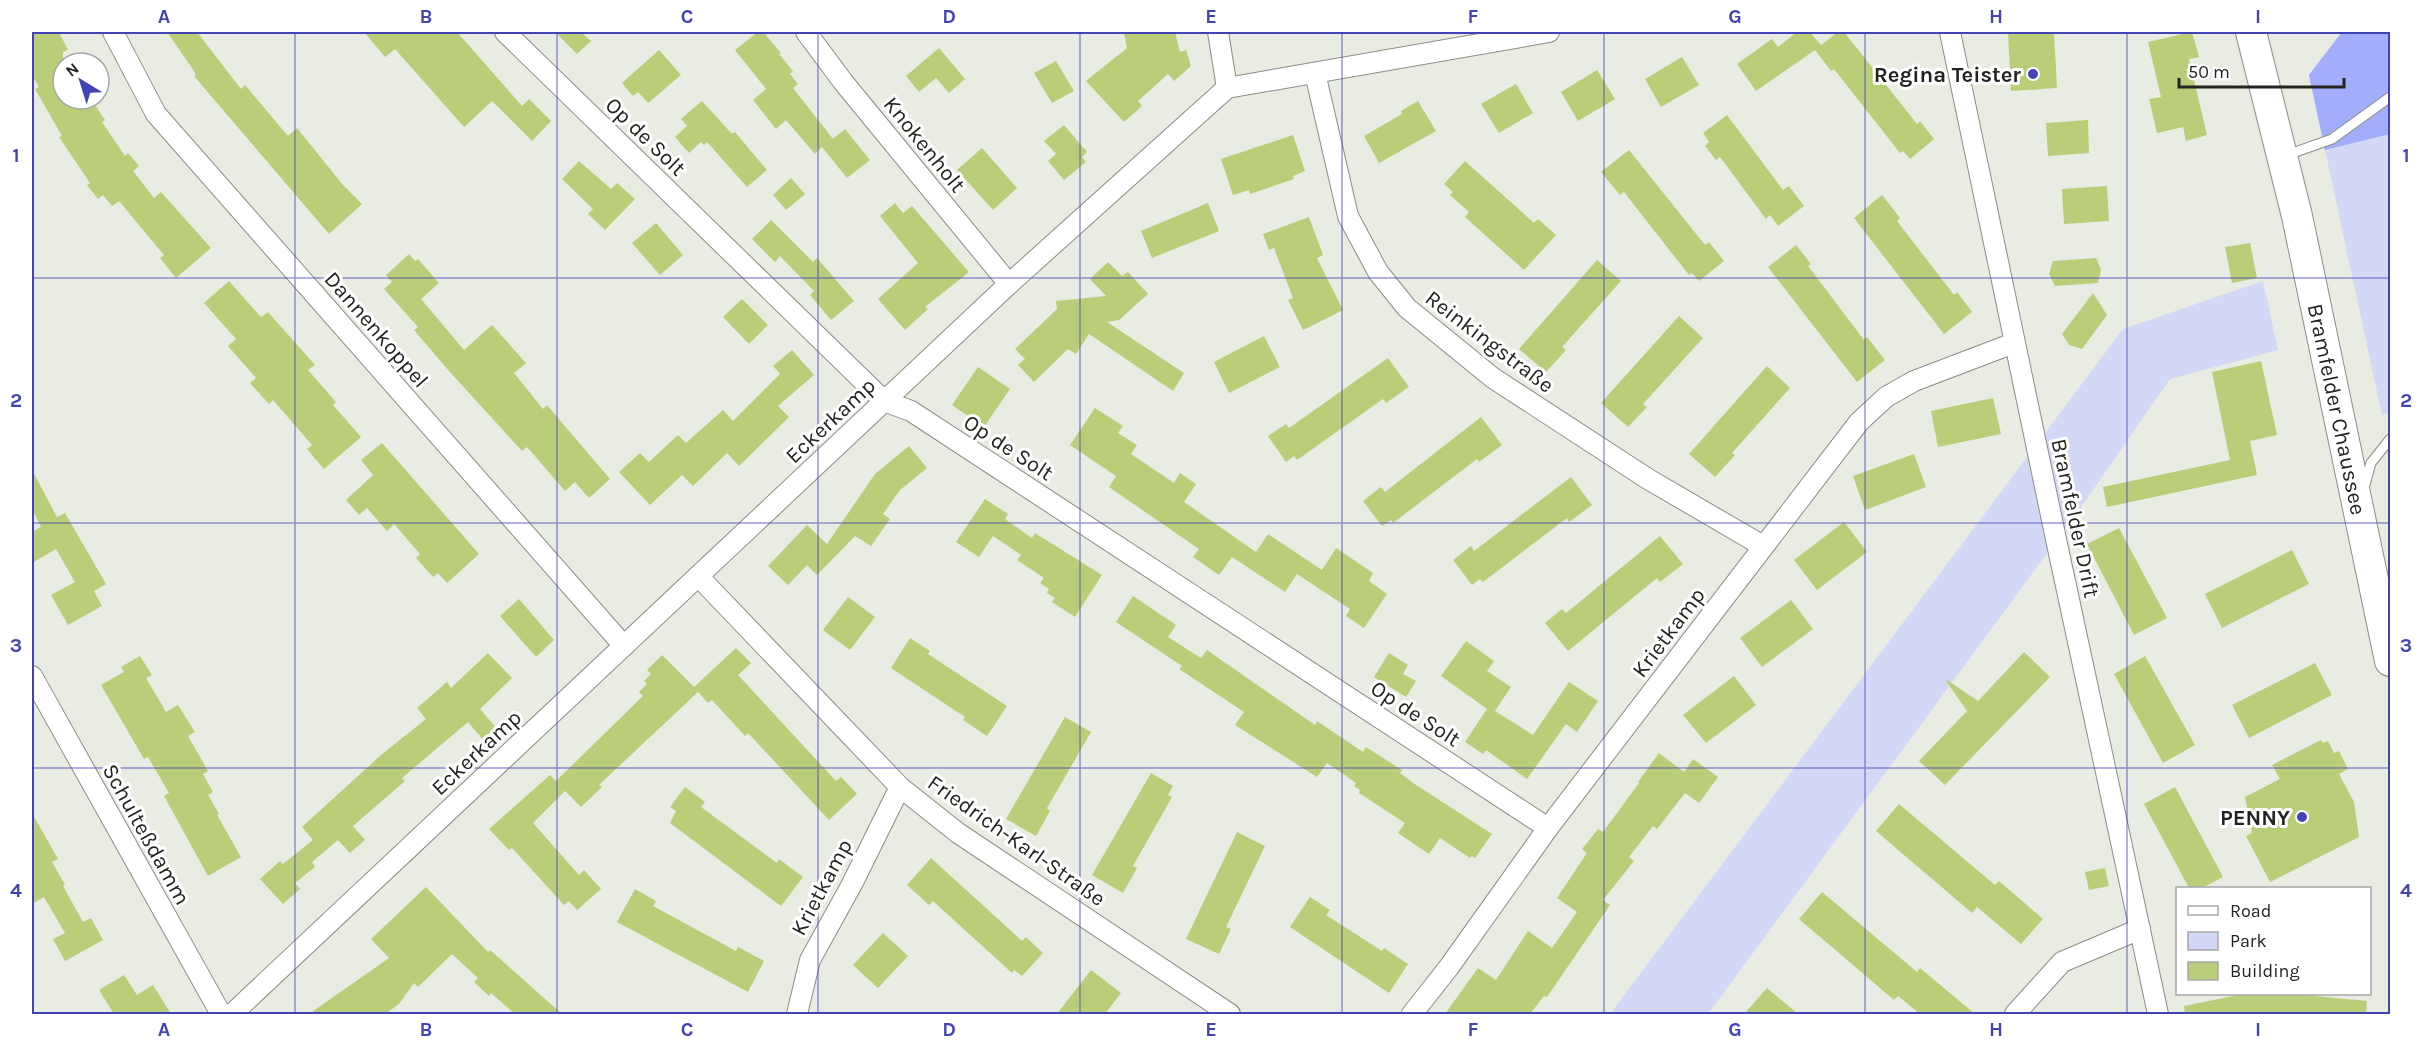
<svg xmlns="http://www.w3.org/2000/svg" width="2422" height="1046" viewBox="0 0 2422 1046" font-family="Karla,sans-serif">
  <style>
    .green { fill: #d2d8f5 }
    .forest { fill: #a2aefb }
    .building { fill: #bacd79 }
    .lines { fill: none; stroke-linecap: round; stroke-linejoin: round }
    .lane-casing { stroke: #8b8d85; stroke-width: 11 }
    .street-casing { stroke: #8b8d85; stroke-width: 22 }
    .primary-casing { stroke: #8b8d85; stroke-width: 32 }
    .lane { stroke: #fff; stroke-width: 9 }
    .street { stroke: #fff; stroke-width: 20 }
    .primary { stroke: #fff; stroke-width: 30 }
    .grid { fill: none; stroke: #4343b8; stroke-width: 1.5; stroke-opacity: 0.55 }
    .poi-dot { fill: #4343b8; stroke: #fff; stroke-width: 2 }
    .labels { text-anchor: middle; stroke-width: 6; stroke-linejoin: round; paint-order: stroke }
    .poi-label { font-size: 22px; font-weight: bold; fill: #232421; stroke: #fff; text-anchor: end }
    .street-label { font-size: 22px; fill: #232421; stroke: #fff }
    .neatline { fill: none; stroke: #4343b8; stroke-width: 2 }
    .grid-label { font-size: 20px; text-anchor: middle; font-weight: bold; fill: #4343b8 }
  </style>
  <rect width="100%" height="100%" fill="#e9ece3"/>
  <g class="green">
    <path d="M2342,32h48v380l-8,3 -73,-340z"/>
    <path d="M2263,281l15,69 -108,29 -89,128 -373,507h-98l513,-685z"/>
  </g>
  <path class="forest" d="M2342,32h48v102l-65,16 -16,-75z"/>
  <g class="building">
    <path d="M32,32h27l9,18 -5,2v47h28l14,21 -3,2 23,34 3,-3 11,13 -6,5 21,27 7,-6 50,56 -35,30 -16,-20 4,-3 -45,-54 -7,5 -9,-11 -5,4 -11,-14 3,-2 -31,-46 3,-1 -27,-47 4,-2 -7,-12z"/>
    <path d="M167,32h30l44,57 4,-4 43,51 9,-8 46,57 19,19 -33,30 -135,-158 2,-1 -2,-4z"/>
    <path d="M364,32h93l65,74 7,-7 22,22 -19,20 -40,-40 -28,26 -69,-78 -10,8z"/>
    <path d="M555,32h26l10,9 -14,13z"/>
    <path d="M758,32h5l18,21 -2,1 14,17 -3,3 8,10 -5,4 40,51 -9,7 21,-17 25,31 -23,18 -25,-31 -7,7 -29,-34 -10,9 -23,-29 13,-11 -31,-39z"/>
    <path d="M1124,32h51l5,20 6,-2 5,16 -17,15 -6,-7 -30,27 4,5 -18,16 -38,-41 41,-33z"/>
    <path d="M1797,32h13l11,13 17,-13h6l73,92 3,-3 14,18 -24,20 -7,-8 -3,2 -66,-84 -3,2 -16,-21 -59,41 -19,-27 35,-25 6,8z"/>
    <path d="M2008,32h46l3,56 -46,3z"/>
    <path d="M2192,32l7,25 -10,2 18,76 -21,6 -3,-14 -26,6 -8,-34 12,-2 -13,-55z"/>
    <path d="M939,48l26,31 -16,14 -13,-15 -17,14 -13,-16z"/>
    <path d="M659,50l22,25 -33,28 -10,-11 -5,4 -11,-13z"/>
    <path d="M1682,57l17,28 -38,22 -16,-28z"/>
    <path d="M1056,61l18,30 -22,12 -18,-30z"/>
    <path d="M1597,70l18,29 -37,22 -17,-29z"/>
    <path d="M1516,84l17,29 -34,20 -18,-29z"/>
    <path d="M702,101l30,33 3,-2 32,38 -20,17 -40,-45 -3,3 -3,-3 -12,11 -14,-16 12,-11 -6,-7z"/>
    <path d="M1418,101l18,30 -57,32 -15,-27 38,-22 -1,-3z"/>
    <path d="M1727,115l56,75 6,-4 15,20 -26,20 -8,-11 -4,4 -46,-62 -4,3 -11,-14 4,-4 -6,-9z"/>
    <path d="M2088,120l1,33 -41,3 -2,-33z"/>
    <path d="M1064,125l23,27 -5,5 4,5 -22,18 -16,-19 8,-7 -12,-13z"/>
    <path d="M1293,135l12,36 -12,5 1,3 -44,15 -1,-4 -16,5 -12,-36z"/>
    <path d="M982,148l35,40 -24,22 -36,-40z"/>
    <path d="M1629,150l76,95 4,-3 15,19 -25,20 -7,-8 -3,2 -65,-83 -4,3 -19,-23z"/>
    <path d="M579,161l32,28 6,-6 18,16 -30,31 -17,-16 5,-5 -31,-30z"/>
    <path d="M1465,161l69,62 4,-4 18,16 -32,35 -59,-53 4,-5 -19,-17 3,-3 -9,-8z"/>
    <path d="M791,178l14,16 -19,16 -13,-15z"/>
    <path d="M2107,186l2,35 -45,3 -2,-35z"/>
    <path d="M1882,195l18,23 -3,3 57,74 3,-3 15,20 -28,22 -90,-116z"/>
    <path d="M895,203l8,10 9,-7 57,66 -44,35 3,2 -23,21 -27,-31 40,-36 -38,-47z"/>
    <path d="M1208,203l11,28 -67,27 -11,-27z"/>
    <path d="M1309,217l14,38 -6,3 26,52 -40,20 -15,-30 5,-2 -19,-50 -5,2 -6,-16z"/>
    <path d="M771,220l42,42 4,-4 37,43 -23,19 -21,-25 4,-4 -34,-35 -5,6 -23,-23z"/>
    <path d="M656,223l27,32 -23,20 -28,-32z"/>
    <path d="M2250,243l7,35 -25,5 -7,-36z"/>
    <path d="M1796,245l15,19 -3,2 16,21 40,53 3,-3 18,23 -28,22 -89,-115z"/>
    <path d="M409,254l6,7 3,-2 21,24 -18,16 43,51 28,-25 34,38 -12,10 29,36 4,-4 63,74 -21,19 -14,-16 -10,9 -38,-44 -5,4 -73,-80 -35,-41 4,-3 -34,-38 8,-7 -6,-7z"/>
    <path d="M2096,258l5,12 -3,13 -43,3 -6,-12 4,-13z"/>
    <path d="M1597,260l24,21 -59,66 4,3 -20,22 -27,-23z"/>
    <path d="M1108,262l14,14 6,-4 20,22 -29,26 -12,2 77,51 -11,18 -84,-57 -13,20 -8,-5 -34,33 -16,-17 7,-6 -10,-10 42,-40 -1,-8 50,-5 -16,-17z"/>
    <path d="M229,281l32,36 7,-5 47,53 -7,5 28,32 -3,3 28,32 -37,32 -17,-20 5,-4 -39,-45 -4,4 -19,-21 6,-5 -28,-32 8,-7 -32,-36z"/>
    <path d="M2093,293l14,22 -25,34 -13,-4 -7,-11z"/>
    <path d="M742,299l26,26 -19,19 -26,-27z"/>
    <path d="M1679,316l24,22 -60,66 4,3 -19,20 -27,-24z"/>
    <path d="M1264,336l16,31 -51,26 -15,-31z"/>
    <path d="M792,350l22,25 -36,31 11,11 -50,49 -12,-13 -34,33 -11,-11 -32,30 -31,-33 21,-19 9,9 29,-27 8,8 37,-33 10,11 47,-47 -7,-8z"/>
    <path d="M1388,358l21,29 -23,16 -3,-4 -86,61 -3,-4 -8,6 -18,-26 18,-12 3,4z"/>
    <path d="M2261,361l16,74 -27,6 7,34 -150,32 -4,-20 127,-27 -18,-88z"/>
    <path d="M1767,366l23,22 -58,65 3,2 -20,22 -26,-23z"/>
    <path d="M978,367l32,22 -26,38 -32,-22z"/>
    <path d="M1993,398l8,36 -63,13 -7,-36z"/>
    <path d="M1095,408l28,18 -5,7 19,12 -6,9 43,29 6,-10 16,11 -12,18 72,50 12,-18 54,36 14,-22 37,25 -4,8 18,13 -23,34 -18,-12 4,-7 -53,-35 -12,18 -53,-35 -13,18 -26,-18 6,-8 -90,-62 7,-11 -46,-31z"/>
    <path d="M1481,417l21,28 -23,17 -2,-3 -84,64 -2,-3 -9,6 -19,-25 18,-14 4,5z"/>
    <path d="M382,443l97,111 -32,29 -9,-10 -5,4 -17,-19 4,-4 -26,-30 -7,7 -20,-23 -8,7 -13,-15 27,-25 -12,-15z"/>
    <path d="M909,446l18,22 -27,22 -17,24 7,5 -19,27 -16,-10 -38,39 -10,-10 -19,20 -20,-19 39,-41 20,19 48,-70z"/>
    <path d="M1914,454l12,33 -61,23 -12,-34z"/>
    <path d="M32,470l25,47 8,-4 41,71 -12,7 8,15 -34,19 -17,-30 24,-13 -19,-33 -24,14v-31l9,-5 -9,-18z"/>
    <path d="M1571,477l21,28 -23,17 -2,-4 -84,64 -3,-3 -8,6 -19,-25 18,-14 3,5z"/>
    <path d="M985,499l23,15 -3,5 27,19 3,-5 67,42 -27,42 -23,-15 3,-4 -8,-5 2,-4 -9,-6 4,-5 -27,-18 4,-5 -28,-19 -14,21 -23,-15z"/>
    <path d="M1844,522l23,30 -50,38 -23,-30z"/>
    <path d="M2119,528l48,90 -33,17 -47,-91z"/>
    <path d="M1660,536l23,28 -23,18 -3,-4 -89,73 -23,-28 17,-14 4,4z"/>
    <path d="M2292,550l17,34 -87,44 -17,-34z"/>
    <path d="M1133,596l43,29 -8,12 33,21 6,-8 108,75 2,-4 46,31 3,-5 36,23 -2,3 13,10 79,51 -17,24 -3,-2 -2,2 -30,-20 -11,16 -31,-21 7,-10 -46,-30 1,-3 -6,-4 2,-3 -29,-20 -10,14 -82,-52 9,-13 -65,-43 3,-3 -66,-44z"/>
    <path d="M848,597l27,20 -25,33 -27,-20z"/>
    <path d="M519,599l35,41 -18,17 -36,-41z"/>
    <path d="M1791,600l22,29 -51,38 -22,-29z"/>
    <path d="M910,638l20,13 -2,3 79,52 -20,30 -24,-16 2,-3 -74,-49z"/>
    <path d="M1466,641l28,20 -7,10 24,16 -16,24 38,24 36,-53 29,19 -21,31 -11,-8 -39,55 -41,-29 -3,4 -18,-12 22,-33 -46,-33z"/>
    <path d="M736,648l15,15 -13,12 98,106 5,-4 16,17 -28,26 -81,-87 -3,3 -33,-36 -4,3 -10,-11 -99,93 3,2 -21,20 -16,-16 -32,32 46,52 5,-5 17,19 -24,21 -8,-9 -5,4 -52,-57 -3,2 -20,-21 61,-54 6,6 87,-85 -4,-4 8,-8 -3,-3 7,-7 -4,-4 15,-15 32,32z"/>
    <path d="M2024,652l26,25 -105,108 -26,-24 48,-50 -21,-30 1,-1 31,21z"/>
    <path d="M488,653l24,25 -32,31 18,21 -13,12 -17,-20 -66,56 3,3 -52,45 12,14 -15,13 -12,-13 -26,22 3,5 -20,16 5,6 -17,15 -23,-25 20,-18 3,3 30,-24 -11,-13 79,-72 45,-36 -9,-11 30,-26 4,6z"/>
    <path d="M1389,653l19,12 -5,9 13,7 -10,16 -32,-20z"/>
    <path d="M140,656l12,19 -6,3 20,34 12,-7 17,27 -7,4 20,35 -5,3 10,18 -5,3 11,19 -2,1 24,42 -33,19 -44,-80 5,-3 -21,-36 -4,2 -43,-74 23,-13 -3,-5z"/>
    <path d="M2145,656l50,89 -32,18 -49,-89z"/>
    <path d="M2315,663l17,32 -83,43 -17,-33z"/>
    <path d="M1734,676l22,29 -50,38 -23,-28z"/>
    <path d="M1065,717l26,15 -44,76 3,3 -14,25 -30,-17z"/>
    <path d="M2321,740l2,3 5,-2 6,12 5,-2 9,18 -9,5 15,28 5,35 -89,45 -24,-46 6,-3 -7,-36 35,-18 -8,-14z"/>
    <path d="M1659,753l25,19 9,-13 25,18 -19,26 -14,-10 -28,36 -4,-3 -24,31 5,4 -31,39 7,5 -63,92 -3,-1 -14,18h-85l33,-46 18,12 32,-49 24,17 25,-36 -20,-14 30,-45 -5,-4 16,-20 5,3 36,-49 -1,-1z"/>
    <path d="M1151,773l22,13 -5,9 4,2 -39,69 4,2 -14,25 -31,-18z"/>
    <path d="M685,787l20,15 -4,5 76,56 2,-4 24,18 -22,29 -111,-83 6,-12 -6,-4z"/>
    <path d="M2175,787l48,90 -21,11h-13l-45,-84z"/>
    <path d="M1899,804l96,81 4,-4 44,38 -22,25 -44,-37 -5,6 -96,-82z"/>
    <path d="M32,813l26,46 -6,3 13,23 -2,1 20,36 8,-4 12,22 -38,21 -12,-22 12,-6 -21,-36 -12,7z"/>
    <path d="M1237,832l28,14 -39,81 5,2 -12,25 -33,-15z"/>
    <path d="M931,858l91,83 4,-4 17,16 -21,23 -8,-6 -2,3 -79,-72 -4,4 -22,-20z"/>
    <path d="M2105,868l4,18 -20,4 -4,-18z"/>
    <path d="M426,887l62,65 2,-2 72,64h-47l-24,-21 -2,3 -15,-14 4,-4 -26,-24 -34,33 -4,-4 -15,21 -14,10h-76l80,-56 -18,-19z"/>
    <path d="M635,889l21,12 -3,5 83,45 2,-4 26,14 -16,31 -131,-70z"/>
    <path d="M1822,892l95,80 3,-4 55,46h-55l-22,-18 -4,4 -95,-81z"/>
    <path d="M1310,897l20,13 -4,5 56,36 2,-3 24,16 -19,29 -99,-66z"/>
    <path d="M883,933l25,23 -30,32 -25,-23z"/>
    <path d="M1091,970l30,23 -16,21h-48z"/>
    <path d="M124,975l13,20 16,-10 18,29h-57l-15,-24z"/>
    <path d="M1767,988l31,26h-54z"/>
    <path d="M2248,993h35l84,8 -1,13h-181l-1,-8z"/>
  </g>
  <g class="lines">
    <g class="lane-casing">
      <g id="lane">
        <path d="M2287,155l45,-16 58,-42"/>
        <path d="M2364,488l7,-25 19,-24"/>
      </g>
    </g>
    <g class="street-casing">
      <g id="street">
        <path d="M113,32l43,82 468,532"/>
        <path d="M505,32l379,369 27,10 637,417"/>
        <path d="M806,32l38,51 165,201"/>
        <path d="M1218,32l9,56"/>
        <path d="M1950,32l107,512 101,470"/>
        <path d="M1315,73l33,143 30,56 29,36 86,70 155,101 115,67"/>
        <path d="M698,576l202,211 58,46 272,181"/>
        <path d="M32,676l189,338"/>
        <path d="M232,1014l777,-730 218,-196 322,-56"/>
        <path d="M797,1014l13,-54 41,-74 49,-99"/>
        <path d="M1412,1014l37,-47 99,-139 311,-406 27,-25 28,-16 100,-38"/>
        <path d="M2015,1014l47,-52 78,-33"/>
      </g>
    </g>
    <g class="primary-casing">
      <g id="primary">
        <path id="s1" d="M2251,32l46,184 93,445"/>
      </g>
    </g>
    <use href="#lane" class="lane"/>
    <use href="#street" class="street"/>
    <use href="#primary" class="primary"/>
  </g>
  <path class="grid" d="M295,32v982M557,32v982M818,32v982M1080,32v982M1342,32v982M1604,32v982M1865,32v982M2127,32v982M32,278h2358M32,523h2358M32,768h2358"/>
  <g class="poi-dot">
    <circle cx="2033" cy="74" r="6"/>
    <circle cx="2302" cy="817" r="6"/>
  </g>
  <g class="labels">
    <g class="poi-label">
      <text x="2021" y="82">Regina Teister</text>
      <text x="2290" y="825">PENNY</text>
    </g>
    <g class="street-label">
      <text transform="translate(646 136) rotate(44)" y="8">Op de Solt</text>
      <text transform="translate(925 144) rotate(51)" y="8">Knokenholt</text>
      <text transform="translate(377 329) rotate(49)" y="8">Dannenkoppel</text>
      <text transform="translate(1490 341) rotate(37)" y="8">Reinkingstraße</text>
      <text dy="8" stroke="none"><textPath href="#s1" startOffset="387">Bramfelder Chaussee</textPath></text>
      <text transform="translate(830 420) rotate(-43)" y="8">Eckerkamp</text>
      <text transform="translate(1009 447) rotate(33)" y="8">Op de Solt</text>
      <text transform="translate(2076 518) rotate(78)" y="8">Bramfelder Drift</text>
      <text transform="translate(1668 632) rotate(-53)" y="8">Krietkamp</text>
      <text transform="translate(1416 713) rotate(33)" y="8">Op de Solt</text>
      <text transform="translate(476 752) rotate(-43)" y="8">Eckerkamp</text>
      <text transform="translate(147 834) rotate(61)" y="8">Schulteßdamm</text>
      <text transform="translate(1017 840) rotate(35)" y="8">Friedrich-Karl-Straße</text>
      <text transform="translate(821 887) rotate(-62)" y="8">Krietkamp</text>
    </g>
  </g>
  <rect width="2422" height="1046" fill="none" stroke="#ffffff" stroke-width="66"/>
  <rect x="2176" y="887" width="195" height="108" fill="#ffffff" stroke="#a7a7a6" stroke-width="1.5"/>
  <rect x="2188" y="906" width="30" height="9" fill="#ffffff" stroke="#a7a7a6" stroke-width="1.5"/>
  <text x="2230" y="917" font-size="18" fill="#232421">Road</text>
  <rect x="2188" y="932" width="30" height="18" fill="#d2d8f5" stroke="#a7a7a6" stroke-width="1.5"/>
  <text x="2230" y="947" font-size="18" fill="#232421">Park</text>
  <rect x="2188" y="962" width="30" height="18" fill="#bacd79" stroke="#a7a7a6" stroke-width="1.5"/>
  <text x="2230" y="977" font-size="18" fill="#232421">Building</text>
  <g transform="translate(81 81) rotate(322)"><circle r="28" fill="#ffffff" stroke="#a7a7a6" stroke-width="1.5"/>
  <path d="M0-4.5L10 22L0 15L-10 22Z" fill="#4343b8"/>
  <text y="-9" font-size="16" font-weight="bold" text-anchor="middle" fill="#232421">N</text>
  </g>
  <path d="M2179 78v9h165v-9" fill="none" stroke="#232421" stroke-width="3"/>
  <text x="2188" y="78" font-size="18" fill="#232421" stroke="#ffffff" stroke-width="4.5" paint-order="stroke">50 m</text>
  <rect x="33" y="33" width="2356" height="980" class="neatline"/>
  <g class="grid-label">
    <text x="164" y="23">A</text>
    <text x="426" y="23">B</text>
    <text x="687" y="23">C</text>
    <text x="949" y="23">D</text>
    <text x="1211" y="23">E</text>
    <text x="1473" y="23">F</text>
    <text x="1735" y="23">G</text>
    <text x="1996" y="23">H</text>
    <text x="2258" y="23">I</text>
    <text x="16" y="162">1</text>
    <text x="2406" y="162">1</text>
    <text x="16" y="407">2</text>
    <text x="2406" y="407">2</text>
    <text x="16" y="652">3</text>
    <text x="2406" y="652">3</text>
    <text x="16" y="897">4</text>
    <text x="2406" y="897">4</text>
    <text x="164" y="1036">A</text>
    <text x="426" y="1036">B</text>
    <text x="687" y="1036">C</text>
    <text x="949" y="1036">D</text>
    <text x="1211" y="1036">E</text>
    <text x="1473" y="1036">F</text>
    <text x="1735" y="1036">G</text>
    <text x="1996" y="1036">H</text>
    <text x="2258" y="1036">I</text>
  </g>
</svg>
